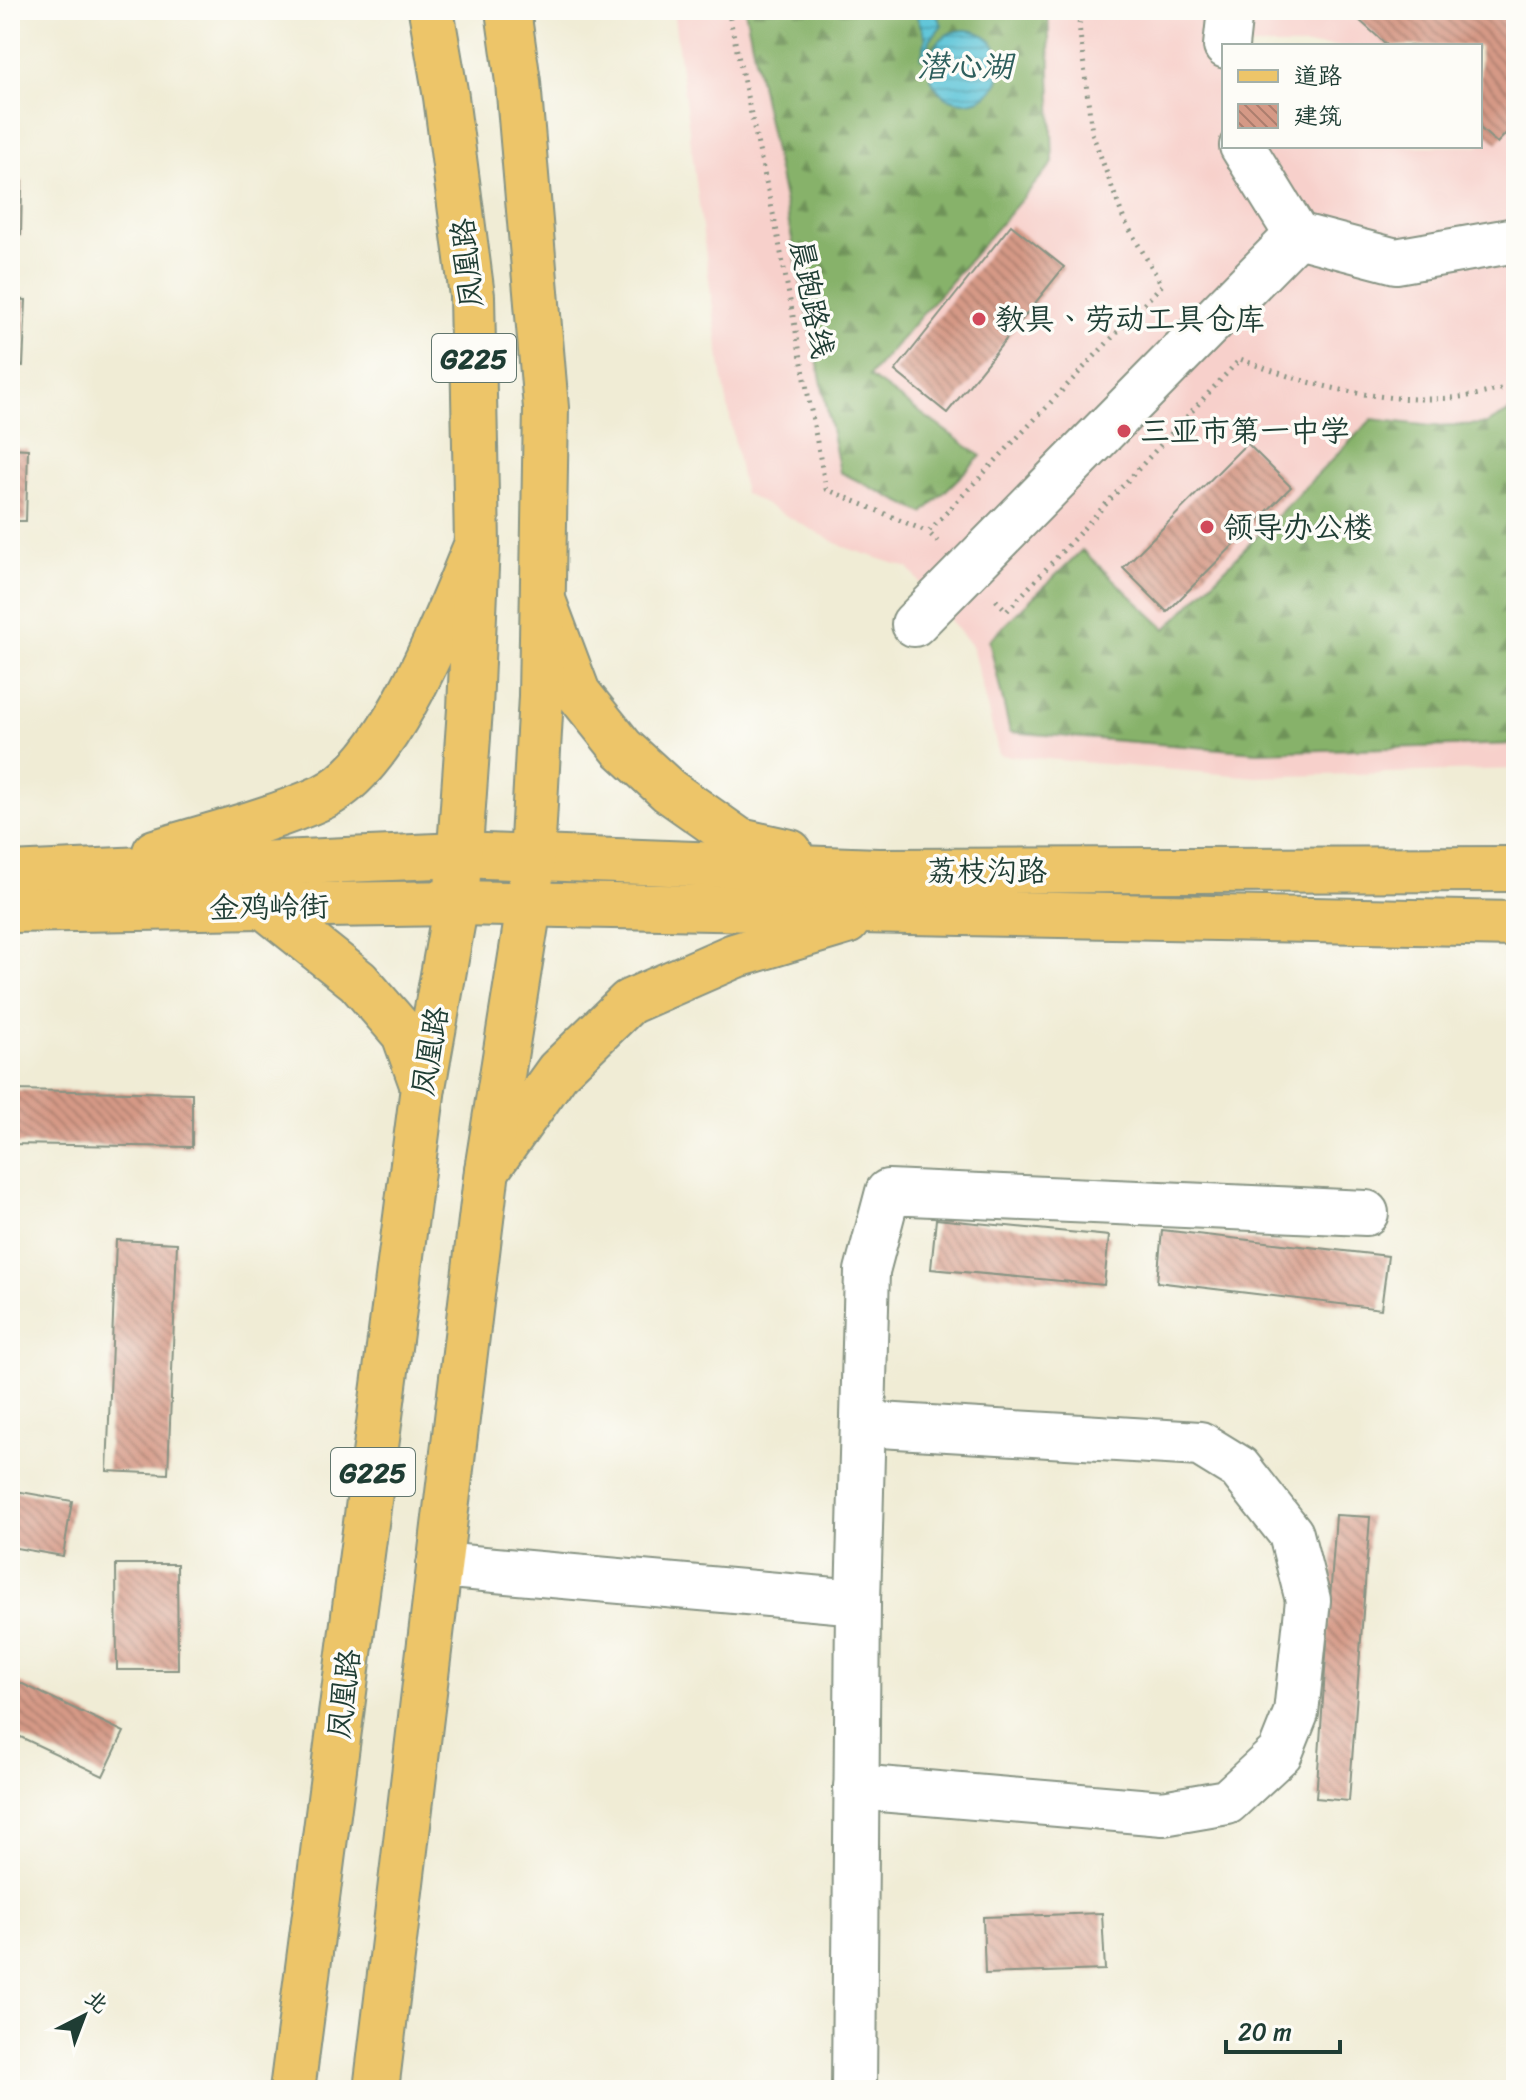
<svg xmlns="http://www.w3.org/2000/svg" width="1526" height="2100" viewBox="0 0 1526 2100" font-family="Sriracha,'LXGW WenKai TC',sans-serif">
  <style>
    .built { fill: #f7d0cb; fill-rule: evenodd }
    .forest { fill: url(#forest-firs); stroke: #53784f; stroke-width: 2 }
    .water { fill: url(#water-rules); stroke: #3d8086; stroke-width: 2 }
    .building { fill: url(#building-back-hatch) }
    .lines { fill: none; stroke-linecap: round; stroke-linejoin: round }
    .minor-casing { stroke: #889484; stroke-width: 48 }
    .major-casing { stroke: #889484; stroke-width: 48 }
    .highway-casing { stroke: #889484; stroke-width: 48 }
    .path { stroke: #889484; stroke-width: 5; stroke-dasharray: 2 6; stroke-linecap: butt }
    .minor { stroke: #fff; stroke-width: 44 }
    .major { stroke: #edc569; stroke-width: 44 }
    .highway { stroke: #edc569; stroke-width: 44 }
    .poi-dot { fill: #d1495b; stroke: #fdfcf7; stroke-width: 3 }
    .labels { text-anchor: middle; stroke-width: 7; stroke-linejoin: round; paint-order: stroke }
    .shield { fill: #fdfcf7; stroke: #62766e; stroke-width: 2 }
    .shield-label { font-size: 28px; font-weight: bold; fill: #1f3d34 }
    .street-label { font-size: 30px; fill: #1f3d34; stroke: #fdfcf7 }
    .poi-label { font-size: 30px; fill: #1f3d34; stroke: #fdfcf7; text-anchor: start }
    .water-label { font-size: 32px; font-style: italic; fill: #2e5f5d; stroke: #fdfcf7 }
  </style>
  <defs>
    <pattern id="forest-firs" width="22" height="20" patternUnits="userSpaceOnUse" patternTransform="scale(2)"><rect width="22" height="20" fill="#87b26a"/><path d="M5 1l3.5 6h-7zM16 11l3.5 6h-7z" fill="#6e9258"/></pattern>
    <pattern id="water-rules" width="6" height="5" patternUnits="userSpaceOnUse" patternTransform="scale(2)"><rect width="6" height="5" fill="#5bc4d8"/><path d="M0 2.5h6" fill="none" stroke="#4ba0b0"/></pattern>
    <pattern id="building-back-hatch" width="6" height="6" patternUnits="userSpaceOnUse" patternTransform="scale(2)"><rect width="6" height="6" fill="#d59986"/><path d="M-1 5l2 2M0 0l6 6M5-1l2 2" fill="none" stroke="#ac7e6e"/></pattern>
  </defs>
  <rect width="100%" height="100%" fill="#fdfcf7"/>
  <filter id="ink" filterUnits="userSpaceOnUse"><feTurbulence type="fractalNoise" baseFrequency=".0125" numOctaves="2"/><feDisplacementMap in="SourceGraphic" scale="16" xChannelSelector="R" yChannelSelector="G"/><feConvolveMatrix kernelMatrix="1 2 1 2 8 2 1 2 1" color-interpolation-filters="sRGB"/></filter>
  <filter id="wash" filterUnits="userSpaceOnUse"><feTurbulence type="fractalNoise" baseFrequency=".006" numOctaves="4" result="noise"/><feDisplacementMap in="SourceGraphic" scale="32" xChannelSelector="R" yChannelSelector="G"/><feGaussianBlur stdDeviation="1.8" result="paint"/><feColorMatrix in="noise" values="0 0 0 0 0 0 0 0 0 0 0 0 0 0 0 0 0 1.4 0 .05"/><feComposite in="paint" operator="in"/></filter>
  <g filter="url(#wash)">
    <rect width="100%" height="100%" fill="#f0ecd5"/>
    <path class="built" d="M673,10h843v759l-259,8 -258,-22 -27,-108 -64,-79 -64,-21 -100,-54 -23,-124zM1224,46h256v100h-256z"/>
    <g class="forest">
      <path d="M745,10h303l5,153 -184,213 112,80 -58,57 -83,-41z"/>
      <path d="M1516,408v336l-258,8 -248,-20 -21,-92 93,-90 84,79 206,-210 59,7 56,-2z"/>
    </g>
    <g class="water">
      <path d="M914,10h20l8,15 -12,15 -3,20 -6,-2 5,-20z"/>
      <circle cx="965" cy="66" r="36"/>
    </g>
    <g id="blocks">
      <g class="building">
        <path d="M1348,10h168v123l-5,-5 -14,15 -17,-15v-82h-92z"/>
        <path d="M10,181h12l-1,54 -11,-1z"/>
        <path d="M1011,225l53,42 -117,146 -52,-42z"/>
        <path d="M10,299l16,1 -3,66 -13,-1z"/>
        <path d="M1247,443l44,44 -124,125 -44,-44z"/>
        <path d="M10,448l18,1 -2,72h-16z"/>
        <path d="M10,1090l182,3v54l-182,-3z"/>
        <path d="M936,1219l173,17 -5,49 -173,-16z"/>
        <path d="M1162,1230l226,26 -7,53 -224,-27z"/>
        <path d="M116,1240l61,3 -9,231 -61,-3z"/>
        <path d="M10,1490l62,11 -9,55 -53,-9z"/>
        <path d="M1336,1515l34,2 -21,284 -33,-3z"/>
        <path d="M116,1564h61l1,106h-61z"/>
        <path d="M10,1678l114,54 -21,44 -93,-44z"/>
        <path d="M1102,1913l3,57 -120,4 -2,-57z"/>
      </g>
    </g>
  </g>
  <g filter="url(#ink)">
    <use href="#blocks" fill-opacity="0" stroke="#889484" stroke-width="2"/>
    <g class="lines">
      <g class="minor-casing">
        <g id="minor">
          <path d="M1226,46l4,-36"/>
          <path d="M1242,146l55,89 99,26 120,-21"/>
          <path d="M914,624l383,-389"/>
          <path d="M439,1565l419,37"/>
          <path d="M856,1787l307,26 64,-11 53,-49 16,-40 12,-113 -17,-66 -52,-66 -39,-24 -337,-20"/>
          <path d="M854,2090l4,-488 9,-331 21,-79 478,21"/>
        </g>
      </g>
      <g class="major-casing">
        <g id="major">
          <path d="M543,600l35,93 44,55 47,43 71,50 50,11"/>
          <path d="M155,852c55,-17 115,-31 168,-55 69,-32 124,-183 153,-251"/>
          <path d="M10,875l449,-20 419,16 638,-2"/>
          <path d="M265,907l93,74 46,53 19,53"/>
          <path d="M10,910l446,-7 1060,21"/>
          <path d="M487,1170l71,-99 71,-69 105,-46 113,-34"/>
        </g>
      </g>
      <g class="highway-casing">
        <g id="highway">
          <path d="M292,2090l131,-1003 33,-184 14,-194 7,-165 -5,-248 -26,-199 -15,-87"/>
          <path d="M376,2090l111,-920 42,-264 3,-48 9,-162 5,-288 -28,-326 -10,-72"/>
        </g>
      </g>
      <g class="path">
        <path d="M728,10l48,217 50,262 102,43"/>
        <path d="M938,542l-10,-10 234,-247 -38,-65 -32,-87 -13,-108 2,-15"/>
        <path d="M996,600l11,11 233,-252c84,33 188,57 276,25"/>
      </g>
      <use href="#minor" class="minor"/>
      <use href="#major" class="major"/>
      <use href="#highway" class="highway"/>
    </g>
  </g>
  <g class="poi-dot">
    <circle cx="979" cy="319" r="8"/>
    <circle cx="1124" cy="431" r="8"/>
    <circle cx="1207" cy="527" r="8"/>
  </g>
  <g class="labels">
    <g class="shield">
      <rect x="432" y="334" width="84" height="48" rx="6"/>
      <rect x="331" y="1448" width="84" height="48" rx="6"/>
    </g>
    <g class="shield-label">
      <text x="474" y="368">G225</text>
      <text x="373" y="1482">G225</text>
    </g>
    <g class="street-label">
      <text transform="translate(467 263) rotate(-96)" y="10">凤凰路</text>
      <text transform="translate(812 299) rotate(79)" y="10">晨跑路线</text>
      <text x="987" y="881">荔枝沟路</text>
      <text transform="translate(269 907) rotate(-1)" y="10">金鸡岭街</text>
      <text transform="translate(430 1051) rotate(-80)" y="10">凤凰路</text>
      <text transform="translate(344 1694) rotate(-83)" y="10">凤凰路</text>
    </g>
    <g class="poi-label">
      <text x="995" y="329">教具、劳动工具仓库</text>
      <text x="1140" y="441">三亚市第一中学</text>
      <text x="1223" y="537">领导办公楼</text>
    </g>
    <g class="water-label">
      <text x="965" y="77">潜心湖</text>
    </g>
  </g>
  <rect width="1526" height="2100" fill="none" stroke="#fdfcf7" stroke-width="40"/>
  <rect x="1222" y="44" width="260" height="104" fill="#fdfcf7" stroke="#a4b0a9" stroke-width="2"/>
  <rect x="1238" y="70" width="40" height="12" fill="#edc569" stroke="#a4b0a9" stroke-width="2"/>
  <text x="1294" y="84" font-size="24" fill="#1f3d34">道路</text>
  <rect x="1238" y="104" width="40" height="24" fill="url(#building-back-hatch)" stroke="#a4b0a9" stroke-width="2"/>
  <text x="1294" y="124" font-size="24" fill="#1f3d34">建筑</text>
  <g transform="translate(84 2016) rotate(42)" stroke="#fdfcf7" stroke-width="6" paint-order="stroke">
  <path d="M0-6L14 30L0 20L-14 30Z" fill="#1f3d34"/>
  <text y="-12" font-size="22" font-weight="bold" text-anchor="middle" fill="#1f3d34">北</text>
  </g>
  <path d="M1226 2040v12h114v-12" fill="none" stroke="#1f3d34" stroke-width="4"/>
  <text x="1238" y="2040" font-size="24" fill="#1f3d34" stroke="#fdfcf7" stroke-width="6" paint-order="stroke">20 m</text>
</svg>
